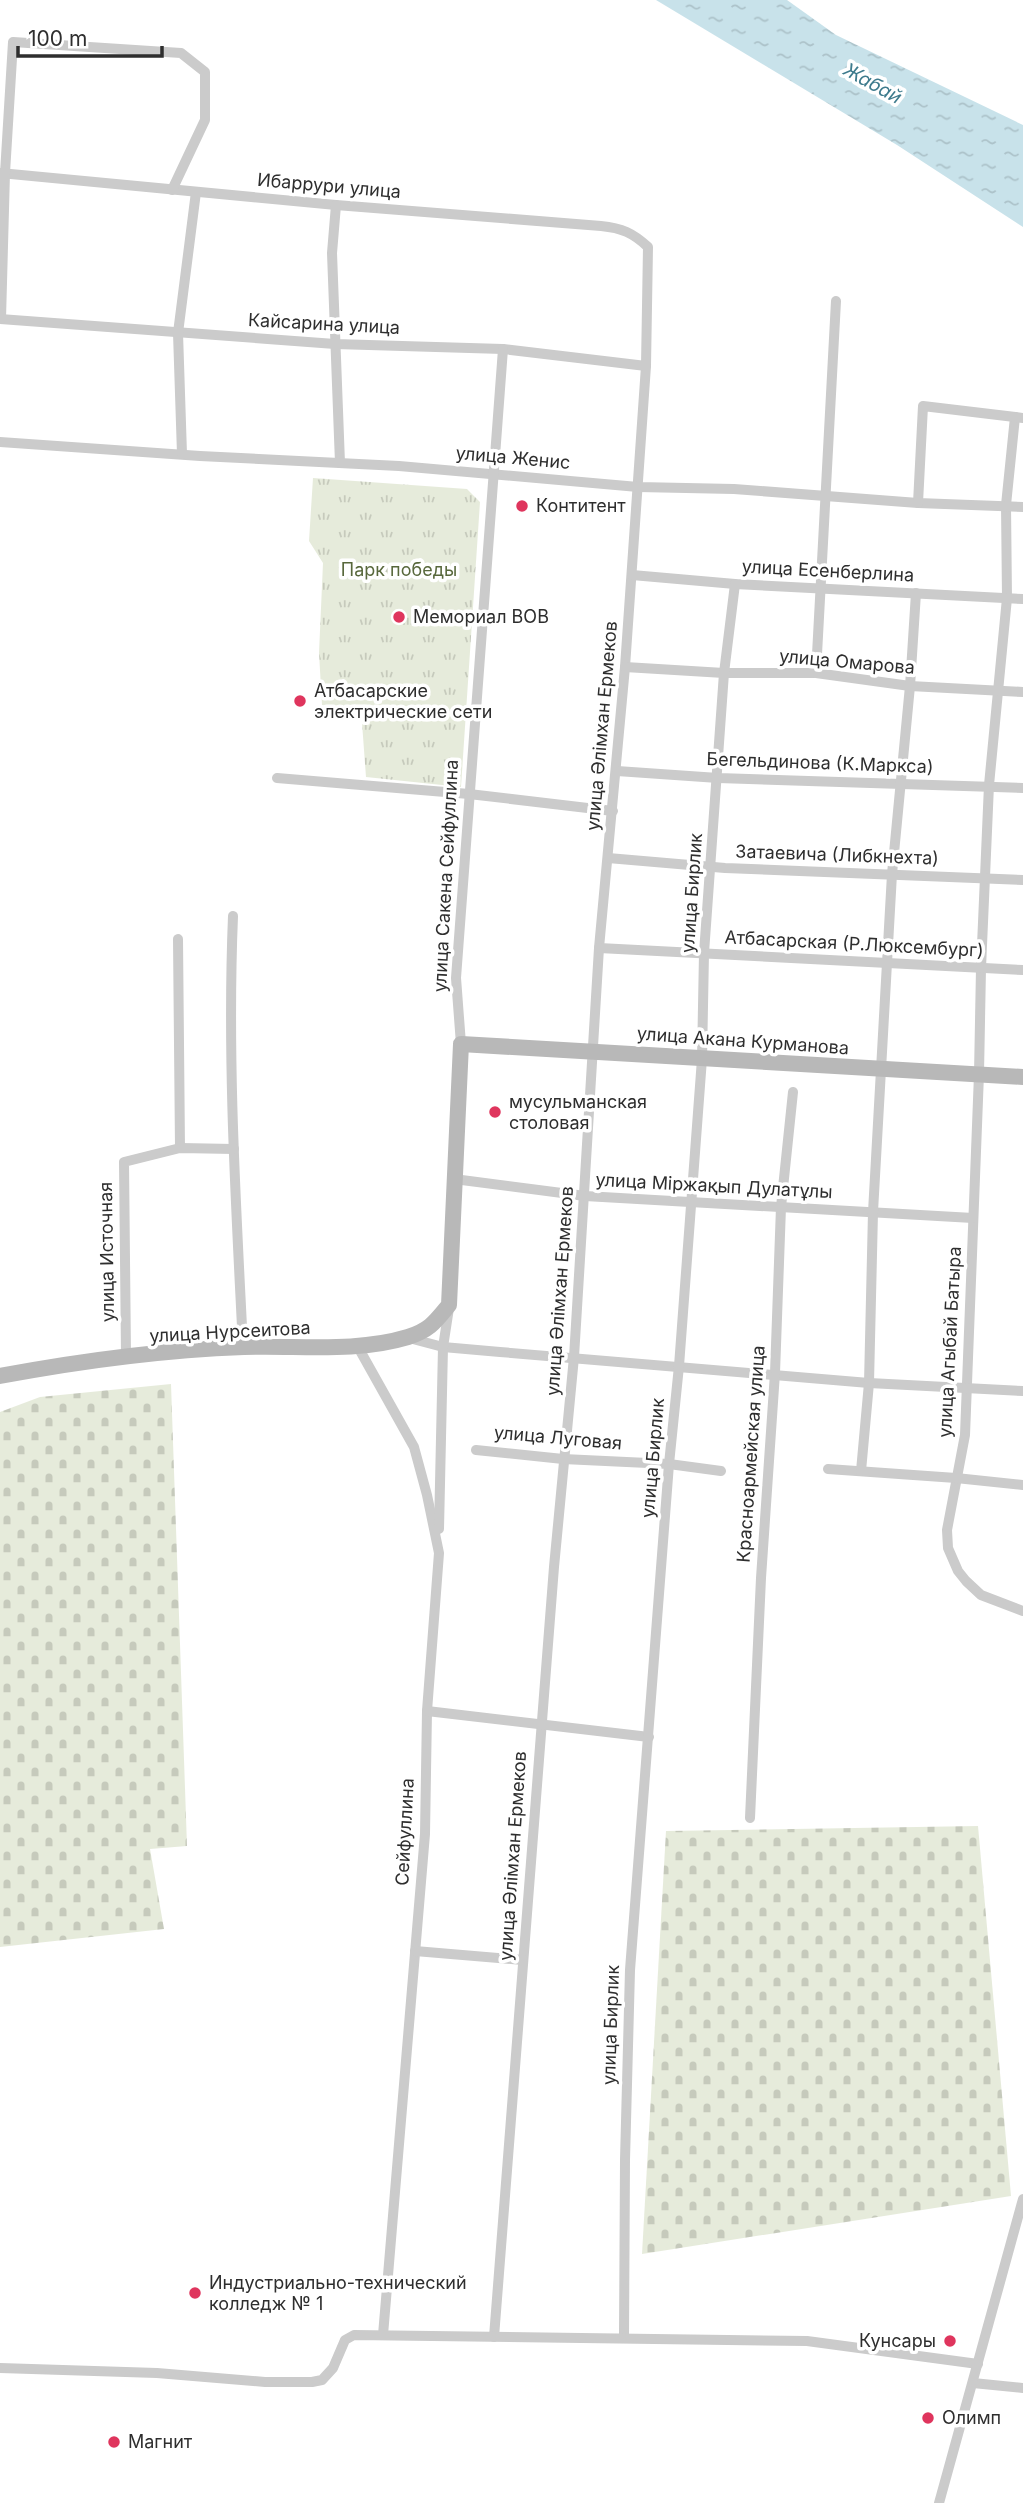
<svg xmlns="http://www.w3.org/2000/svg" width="1023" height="2503" viewBox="0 0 1023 2503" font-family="Inter,sans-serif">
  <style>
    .cemetery { fill: url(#cemetery-stones) }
    .park { fill: url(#park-tufts) }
    .water { fill: url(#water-ripples) }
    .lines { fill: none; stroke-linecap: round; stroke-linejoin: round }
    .street { stroke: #cbcbcb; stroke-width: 10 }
    .secondary { stroke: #b8b8b8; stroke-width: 16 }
    .poi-dot { fill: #df355d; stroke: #fff; stroke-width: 2.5 }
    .labels { text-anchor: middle; stroke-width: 7; stroke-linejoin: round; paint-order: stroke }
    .street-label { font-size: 18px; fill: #2e2e2e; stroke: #fff }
    .poi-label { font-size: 18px; fill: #2e2e2e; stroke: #fff; text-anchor: start }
    .park-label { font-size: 18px; fill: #58683c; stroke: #fff }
    .water-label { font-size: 19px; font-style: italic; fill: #3e7b8d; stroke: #fff }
  </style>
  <defs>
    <pattern id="cemetery-stones" width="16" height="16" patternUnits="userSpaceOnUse" patternTransform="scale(1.75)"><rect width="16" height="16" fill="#e6ebdb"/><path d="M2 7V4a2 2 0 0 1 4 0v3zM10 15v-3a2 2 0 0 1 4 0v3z" fill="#c6cabc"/></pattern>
    <pattern id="park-tufts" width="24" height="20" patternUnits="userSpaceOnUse" patternTransform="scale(1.75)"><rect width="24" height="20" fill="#e6ebdb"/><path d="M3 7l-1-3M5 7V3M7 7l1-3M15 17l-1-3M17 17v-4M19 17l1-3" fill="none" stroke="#c6cabc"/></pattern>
    <pattern id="water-ripples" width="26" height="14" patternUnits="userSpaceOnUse" patternTransform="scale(1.75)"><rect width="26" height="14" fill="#c8e2ea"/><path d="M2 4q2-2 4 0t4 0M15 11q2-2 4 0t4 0" fill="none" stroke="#acc2c9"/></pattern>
  </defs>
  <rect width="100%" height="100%" fill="#fff"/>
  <g class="cemetery">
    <path d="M171,1384l16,462 -37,3 14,80 -164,18v-535l40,-15z"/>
    <path d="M978,1826l33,370 -369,58 24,-423z"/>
  </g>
  <path class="park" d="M313,478l154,11 13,13 -19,285 -95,-10 -5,-68 -39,-4 -3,-52 4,-90 -14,-22z"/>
  <path class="water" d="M656,0h131l49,35 187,90v102l-126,-82z"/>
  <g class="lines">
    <g class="street">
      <path d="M0,173l336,32 265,21c21,2 32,7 47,21l-2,119 -21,301 -26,281 -25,409 -20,210 -60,770"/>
      <path d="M336,205l-4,48 8,210"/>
      <path d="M0,319l335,25 168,5 143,17"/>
      <path d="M1,319l4,-146 8,-131 168,11 24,19v48l-33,70"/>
      <path d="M1015,417l-9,88 1,93 -18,187 -8,183 -2,106 -14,361 -18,95 1,18 10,23 8,10 15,14 42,16"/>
      <path d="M0,442l200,14 199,10 239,21 96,2 184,14 105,4"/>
      <path d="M182,454l-4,-121 18,-141"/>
      <path d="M918,503l5,-97 100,12"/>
      <path d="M632,575l103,9 288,15"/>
      <path d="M625,667l99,6h92l94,13 113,6"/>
      <path d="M816,673l20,-372"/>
      <path d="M617,771l101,7 305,10"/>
      <path d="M277,778l192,16 144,17"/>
      <path d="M608,858l117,10 298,12"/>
      <path d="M233,916c-6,144 3,288 10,431"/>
      <path d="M178,939l2,209"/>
      <path d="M599,948l424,22"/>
      <path d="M461,1044l-5,-66 47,-629"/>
      <path d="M454,1179l131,17 388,22"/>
      <path d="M409,1338l34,9 57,5 369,31 154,8"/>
      <path d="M358,1347l56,100 13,48 12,58 -12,158 -2,123 -42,501"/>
      <path d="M126,1356l-2,-194 56,-14 54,1"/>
      <path d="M476,1450l87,9 106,5 52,7"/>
      <path d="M828,1469l128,9 67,7"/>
      <path d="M861,1471l8,-88 4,-171 19,-338 18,-188 6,-93"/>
      <path d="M439,1529l4,-182 6,-39"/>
      <path d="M427,1711l222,26"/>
      <path d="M750,1818l11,-240 14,-205 6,-166 12,-115"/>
      <path d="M415,1951l108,9"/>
      <path d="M624,2337l1,-177 5,-190 39,-506 10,-98 23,-307 2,-106 20,-280 11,-89"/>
      <path d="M0,2368l157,5 108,9h47l10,-2 11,-12 12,-28 9,-5 453,6 171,23"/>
      <path d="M973,2383l50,5"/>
      <path d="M939,2503l84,-304"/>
    </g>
    <path class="secondary" d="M0,1376c80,-15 162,-26 244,-29 55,-2 111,6 164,-10 22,-7 27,-15 41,-32l12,-261 562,33"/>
  </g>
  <g class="poi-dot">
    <circle cx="522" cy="506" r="7"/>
    <circle cx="399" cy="617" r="7"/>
    <circle cx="300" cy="701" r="7"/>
    <circle cx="495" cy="1112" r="7"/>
    <circle cx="195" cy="2293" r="7"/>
    <circle cx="950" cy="2341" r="7"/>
    <circle cx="928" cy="2418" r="7"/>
    <circle cx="114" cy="2442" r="7"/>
  </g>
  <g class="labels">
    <g class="street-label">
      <text transform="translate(329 186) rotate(5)" y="6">Ибаррури улица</text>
      <text transform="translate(324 324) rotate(3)" y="6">Кайсарина улица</text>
      <text transform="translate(513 458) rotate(5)" y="6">улица Женис</text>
      <text transform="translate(828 571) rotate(3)" y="6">улица Есенберлина</text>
      <text transform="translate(847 662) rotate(5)" y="6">улица Омарова</text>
      <text transform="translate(602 726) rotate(-85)" y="6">улица Әлімхан Ермеков</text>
      <text transform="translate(820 763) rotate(2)" y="6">Бегельдинова (К.Маркса)</text>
      <text transform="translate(837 855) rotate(2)" y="6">Затаевича (Либкнехта)</text>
      <text transform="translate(446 876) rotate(-87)" y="6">улица Сакена Сейфуллина</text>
      <text transform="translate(692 893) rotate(-86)" y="6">улица Бирлик</text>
      <text transform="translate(854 944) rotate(3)" y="6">Атбасарская (Р.Люксембург)</text>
      <text transform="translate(743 1041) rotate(4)" y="6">улица Акана Курманова</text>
      <text transform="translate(714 1186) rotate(3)" y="6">улица Міржақып Дулатұлы</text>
      <text transform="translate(107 1252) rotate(-91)" y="6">улица Источная</text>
      <text transform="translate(560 1291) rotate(-86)" y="6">улица Әлімхан Ермеков</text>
      <text transform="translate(230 1332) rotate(-3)" y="6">улица Нурсеитова</text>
      <text transform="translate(950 1342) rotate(-87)" y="6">улица Агыбай Батыра</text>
      <text transform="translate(558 1438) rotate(5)" y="6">улица Луговая</text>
      <text transform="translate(751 1454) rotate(-86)" y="6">Красноармейская улица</text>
      <text transform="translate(653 1458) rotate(-85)" y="6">улица Бирлик</text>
      <text transform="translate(405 1832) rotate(-87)" y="6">Сейфуллина</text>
      <text transform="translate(513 1856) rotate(-86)" y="6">улица Әлімхан Ермеков</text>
      <text transform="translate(611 2025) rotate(-88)" y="6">улица Бирлик</text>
    </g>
    <g class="poi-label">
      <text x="536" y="512">Контитент</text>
      <text x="413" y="623">Мемориал ВОВ</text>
      <text x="314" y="697">Атбасарские<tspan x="314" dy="21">электрические сети</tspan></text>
      <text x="509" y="1108">мусульманская<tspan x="509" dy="21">столовая</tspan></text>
      <text x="209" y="2289">Индустриально-технический<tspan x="209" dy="21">колледж № 1</tspan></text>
      <text x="936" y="2347" text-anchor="end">Кунсары</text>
      <text x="942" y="2424">Олимп</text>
      <text x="128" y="2448">Магнит</text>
    </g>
    <g class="park-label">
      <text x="399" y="576">Парк победы</text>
    </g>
    <g class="water-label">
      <text transform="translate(873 83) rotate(29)" y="7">Жабай</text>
    </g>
  </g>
  <path d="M18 46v10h144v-10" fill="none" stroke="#2e2e2e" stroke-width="3.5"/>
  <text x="28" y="46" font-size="21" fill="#2e2e2e" stroke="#ffffff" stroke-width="5" paint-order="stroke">100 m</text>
</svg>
